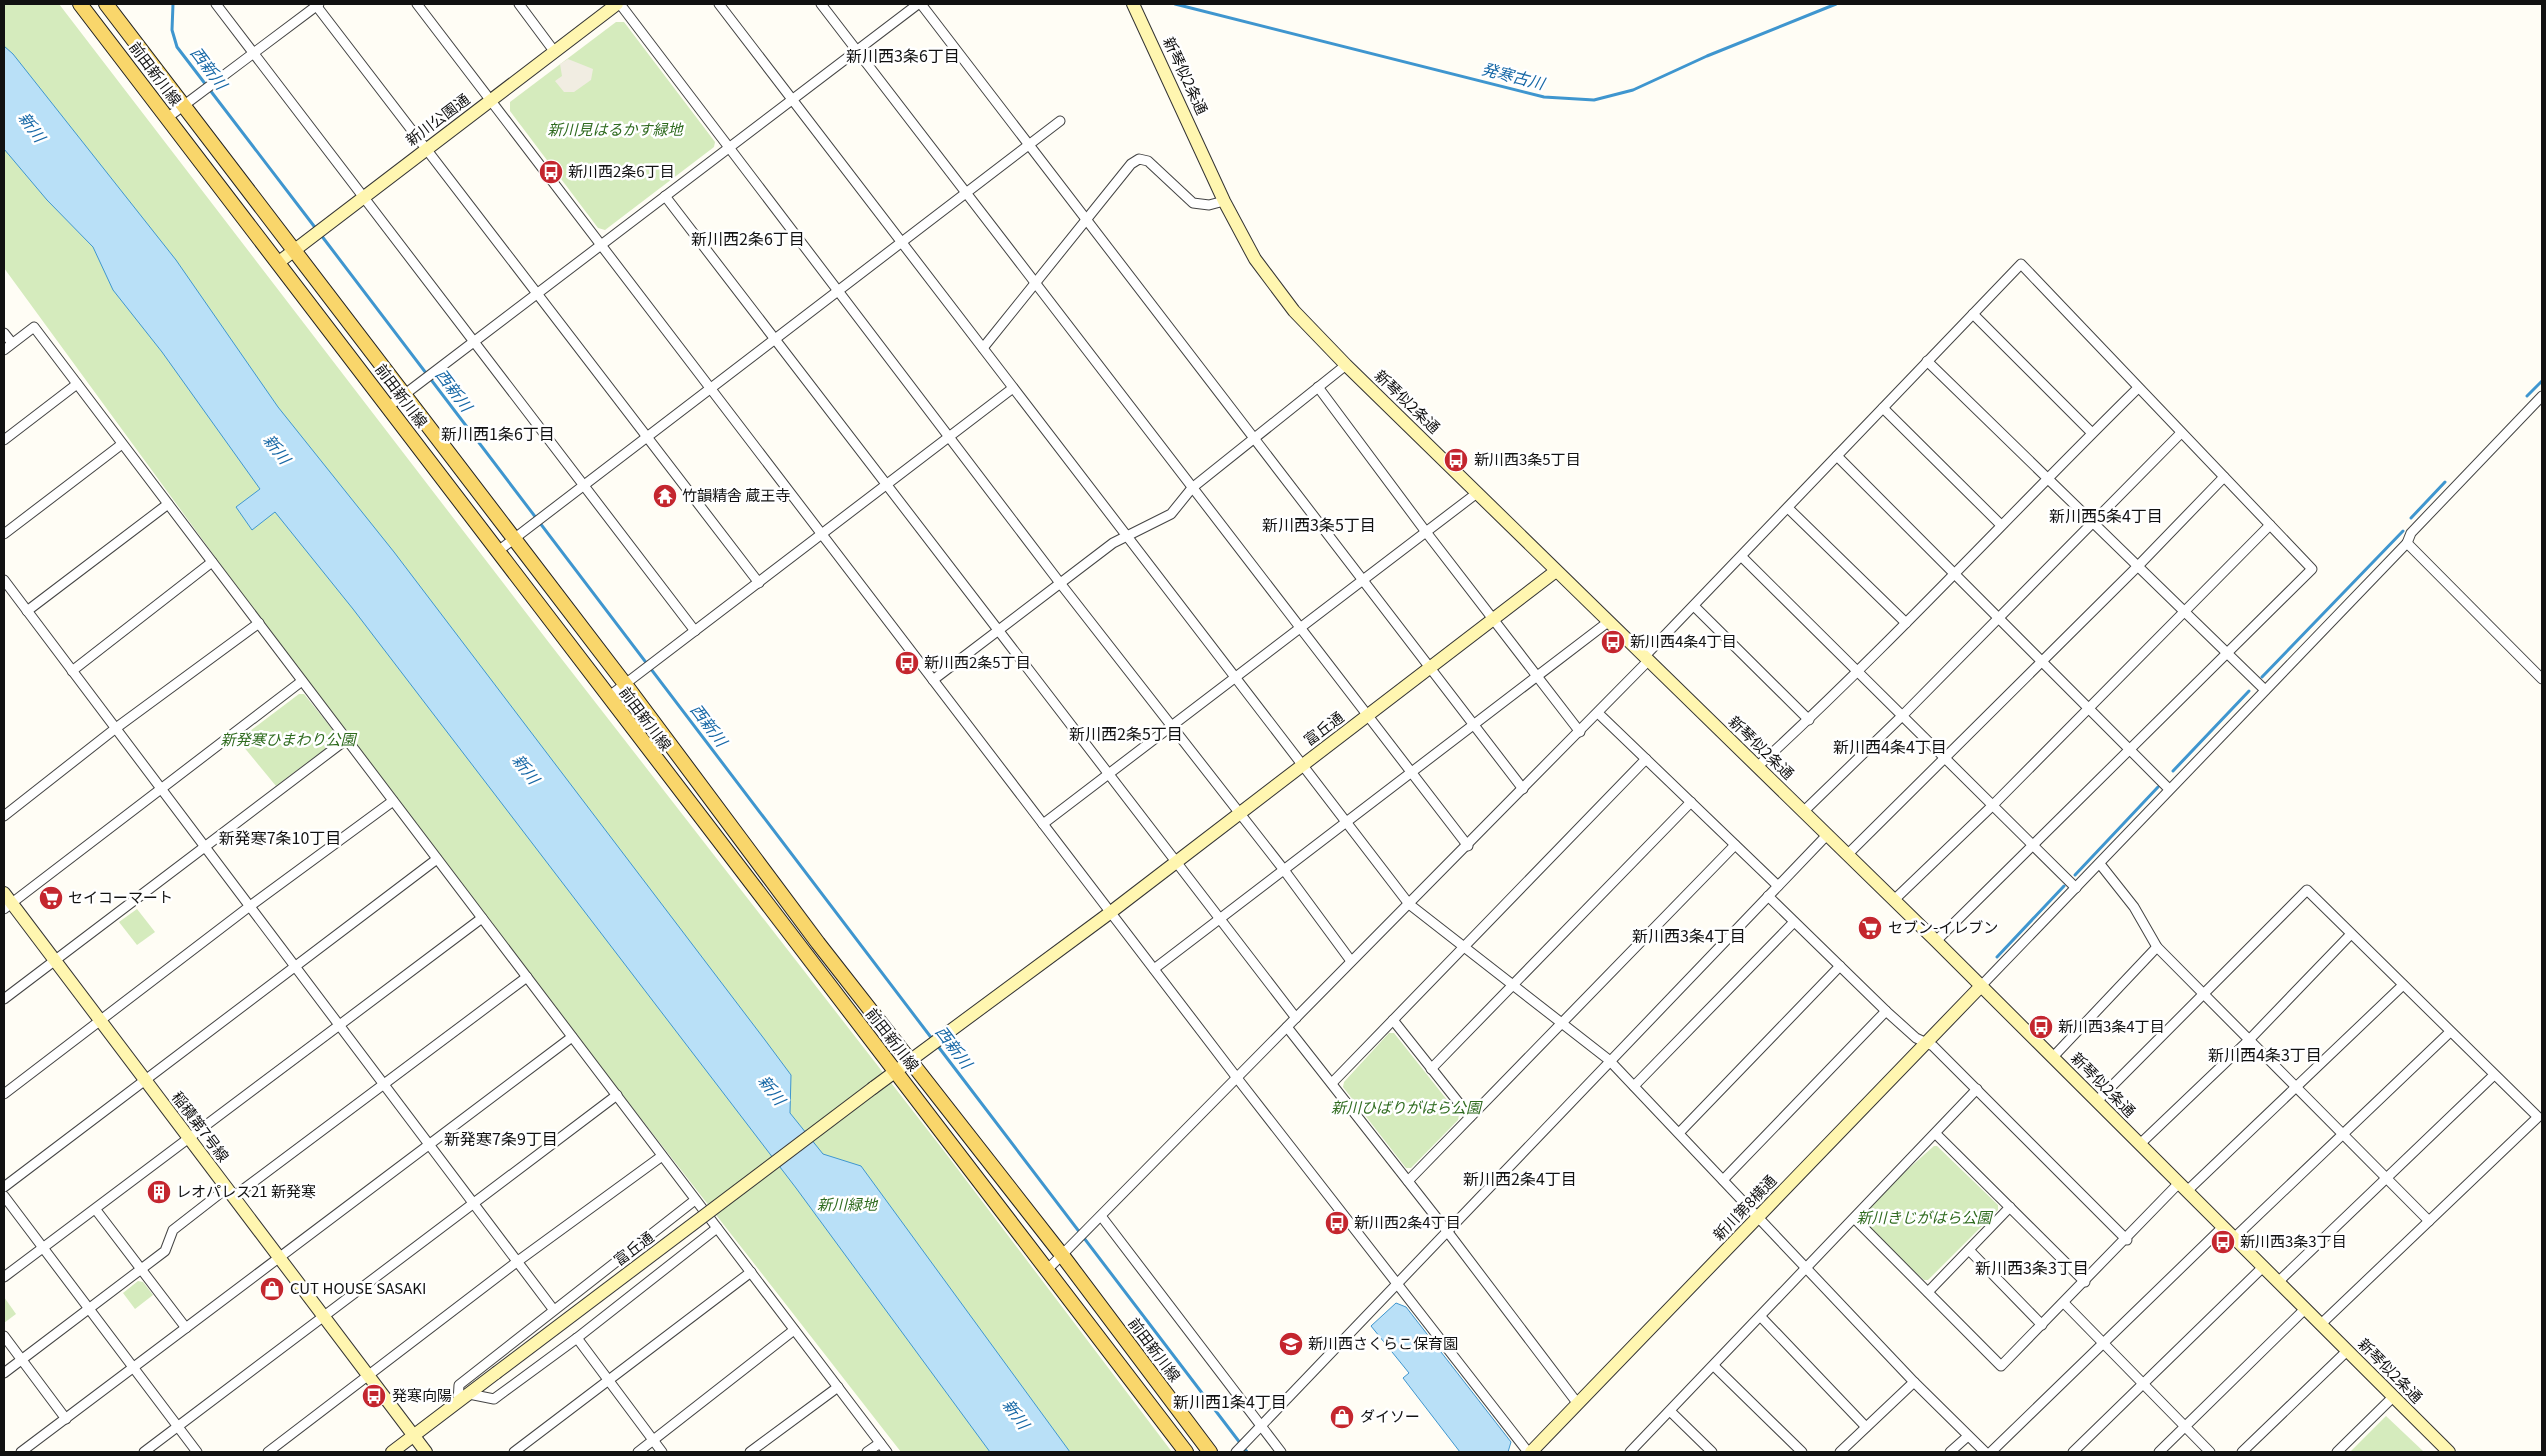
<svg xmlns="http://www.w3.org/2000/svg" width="2546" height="1456" viewBox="0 0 2546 1456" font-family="Georgia,'Noto Sans JP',serif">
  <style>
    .green { fill: #d5ebbd }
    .plaza { fill: #f1ede2 }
    .water { fill: #b9e0f7; stroke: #3f96cf }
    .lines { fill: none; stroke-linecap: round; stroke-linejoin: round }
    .stream { stroke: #3f96cf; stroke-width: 3 }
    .street-casing { stroke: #444; stroke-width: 11 }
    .secondary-casing { stroke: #333; stroke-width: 14 }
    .primary-casing { stroke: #222; stroke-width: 16 }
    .street { stroke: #fff; stroke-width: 9 }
    .secondary { stroke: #fff6b0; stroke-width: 12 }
    .primary { stroke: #f9d66b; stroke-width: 14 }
    .secondary-bridge-casing { stroke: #333; stroke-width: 14; stroke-linecap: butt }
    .secondary-bridge { stroke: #fff6b0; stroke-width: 12 }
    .labels { text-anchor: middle; stroke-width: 5; stroke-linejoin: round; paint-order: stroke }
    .street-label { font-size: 15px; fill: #111; stroke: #fff }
    .park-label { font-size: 15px; font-style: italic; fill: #2f6b1f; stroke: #fff }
    .poi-label { font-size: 15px; fill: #111; stroke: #fff; text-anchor: start }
    .neighbourhood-label { font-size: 16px; fill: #111; stroke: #fff }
    .water-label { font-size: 16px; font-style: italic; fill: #1768a6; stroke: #fff }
  </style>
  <rect width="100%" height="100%" fill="#fffdf5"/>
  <g class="green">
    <path d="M4,4h55l491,640 394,507 228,301h-271l-287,-368 -382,-504 -228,-312z"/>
    <path d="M616,22h8l91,120 -1,5 -109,83 -7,-2 -88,-117v-9z"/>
    <path d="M299,694h5l33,41v5l-61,46 -38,-46z"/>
    <path d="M137,909l18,23 -18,13 -18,-23z"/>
    <path d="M1389,1033h5l65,82 -1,5 -47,48h-5l-63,-81 1,-5z"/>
    <path d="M1934,1146h3l61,59v5l-70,70h-4l-52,-44 -6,-19 5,-15z"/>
    <path d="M138,1281l5,1 10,13 -18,14 -12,-16z"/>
    <path d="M4,1297l12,17 -12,9z"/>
    <path d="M2386,1416l38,36h-74z"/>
  </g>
  <path class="plaza" d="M568,59l25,10 -2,11 -17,12h-10l-9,-11 7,-5 -2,-12z"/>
  <g class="water">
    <path d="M4,46l9,8 163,206 102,147 116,145 371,488 26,35 -1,38 33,41 38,12 209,286h-80l-194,-264 -443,-579 -78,-97 -23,18 -16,-23 24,-18 -98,-137 -49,-62 -20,-43 -46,-47 -43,-51z"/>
    <path d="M1396,1303l10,4 105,135 -3,10h-48l-57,-74 6,-5 -38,-47z"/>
  </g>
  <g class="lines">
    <g class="stream">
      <path d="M173,4l-1,26 5,17 140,183"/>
      <path d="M1175,4l369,93 50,3 39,-10 74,-34 129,-52"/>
      <path d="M321,235l612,805"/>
      <path d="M2527,396l15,-15"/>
      <path d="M2411,518l34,-36"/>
      <path d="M2262,677l141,-146"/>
      <path d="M2173,771l76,-80"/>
      <path d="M2075,875l83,-88"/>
      <path d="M1997,957l67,-71"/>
      <path d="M937,1045l310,407"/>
    </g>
    <g class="street-casing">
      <g id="street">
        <path d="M216,4l479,627"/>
        <path d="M315,4l444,579"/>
        <path d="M417,4l820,1074 291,374"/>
        <path d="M519,4l35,47"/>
        <path d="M620,4l440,579 224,287 67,91"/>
        <path d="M719,4l690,900 200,156 305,322 71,70"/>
        <path d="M821,4l647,842"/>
        <path d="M921,4l602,785"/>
        <path d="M167,118l152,-114"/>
        <path d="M665,196l631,822"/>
        <path d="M1973,314l119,119"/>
        <path d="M4,333l8,10"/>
        <path d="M983,348l148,-184 8,-5 9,2 45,42 16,2 15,-4"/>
        <path d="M4,350l30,-23 853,1125"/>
        <path d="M1927,361l338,329"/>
        <path d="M1318,387l108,145 154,200"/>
        <path d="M388,407l530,-403"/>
        <path d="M1883,408l118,117"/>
        <path d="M4,440l73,-56"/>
        <path d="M1837,456l332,333"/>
        <path d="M1788,508l118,115"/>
        <path d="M4,534l118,-90"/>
        <path d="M2407,543l135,136"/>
        <path d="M498,551l562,-430"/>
        <path d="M1742,557l334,331"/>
        <path d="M4,580l549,729"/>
        <path d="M1694,606l115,114"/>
        <path d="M27,611l141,-107"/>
        <path d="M1644,657l377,-393 291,305 -376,372"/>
        <path d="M72,671l140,-109"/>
        <path d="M933,680l180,-137 58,-29 21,-26 154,-123"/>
        <path d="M608,697l405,-309"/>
        <path d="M1598,713l180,173"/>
        <path d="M1757,767c132,-121 253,-253 381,-379"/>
        <path d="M1803,812l99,-96 279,-283"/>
        <path d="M4,816l112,-88 143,-105"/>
        <path d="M1043,824l434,-331"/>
        <path d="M1847,855l291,-289 86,-89"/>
        <path d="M2100,864l34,43 23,40 272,274"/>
        <path d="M1768,896l118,115 30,27 17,8 194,194"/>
        <path d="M1894,900l98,-94 278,-281"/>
        <path d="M4,909l298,-228"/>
        <path d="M1154,969l454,-347"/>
        <path d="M1981,986l426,-443 4,-10 131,-137"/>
        <path d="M4,999l343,-260"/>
        <path d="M1393,1020l77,97"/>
        <path d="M1287,1027l160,204 131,173"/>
        <path d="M2053,1057l104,-110"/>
        <path d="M1431,1069l260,-267"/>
        <path d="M1332,1083l314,-324"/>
        <path d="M1634,1086l160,-164"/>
        <path d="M4,1094l246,-188 143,-105"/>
        <path d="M2097,1101l210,-211 231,227 -218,208"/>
        <path d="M1679,1133l161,-167"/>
        <path d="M1936,1134l149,148"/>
        <path d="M2140,1144l109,-104 102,-106"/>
        <path d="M1723,1180l163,-169"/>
        <path d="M1408,1181l327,-336"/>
        <path d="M4,1187l433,-328"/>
        <path d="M2187,1191l216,-206"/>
        <path d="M4,1196l193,256"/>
        <path d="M233,1197l294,-220"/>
        <path d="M96,1210l90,118"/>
        <path d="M1101,1216l180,236"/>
        <path d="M1855,1219l146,147 178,-183"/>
        <path d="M2234,1238l216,-206"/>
        <path d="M1969,1250l73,75"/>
        <path d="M1047,1270l601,-609"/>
        <path d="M4,1277l478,-359"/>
        <path d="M2278,1282l216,-207"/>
        <path d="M1928,1292l82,-85"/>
        <path d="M2064,1303l146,149"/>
        <path d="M1761,1317l105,110"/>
        <path d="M4,1336l62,83"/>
        <path d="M577,1338l85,114"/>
        <path d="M1714,1366l88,86"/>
        <path d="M4,1373l161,-122 8,-21 54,-42"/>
        <path d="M469,1394l25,5 83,-61 140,-110"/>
        <path d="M458,1402l1,-17 236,-185"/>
        <path d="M1670,1411l42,41"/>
        <path d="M21,1452l551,-415"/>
        <path d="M144,1452l473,-357"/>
        <path d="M268,1452l250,-191 144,-105"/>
        <path d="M514,1452l237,-180"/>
        <path d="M638,1452l156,-122"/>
        <path d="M750,1452l88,-65"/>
        <path d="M867,1452l13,-9"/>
        <path d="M1236,1452l591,-617"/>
        <path d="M1630,1452l347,-363"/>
        <path d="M1840,1452l74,-70"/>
        <path d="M1950,1452l18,-16"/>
        <path d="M1991,1452l232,-225"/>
        <path d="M2073,1452l190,-185"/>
        <path d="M2159,1452l146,-143"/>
        <path d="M2242,1452l105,-101"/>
        <path d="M2337,1452l56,-55"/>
      </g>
    </g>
    <g class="secondary-casing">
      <g id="secondary">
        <path d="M1133,4l91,197 31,58 39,52 52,54 590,576 513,511"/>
        <path d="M279,262l338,-258"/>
        <path d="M4,893l422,559"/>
        <path d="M873,1088l238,-176 445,-341"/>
        <path d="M392,1452l104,-79"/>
        <path d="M1531,1452l450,-466"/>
      </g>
    </g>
    <g class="primary-casing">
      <g id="primary">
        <path d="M80,4l1106,1448"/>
        <path d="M106,4l519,680 193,259 244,312 148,197"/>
      </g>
    </g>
    <use href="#street" class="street"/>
    <use href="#secondary" class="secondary"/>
    <use href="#primary" class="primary"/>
    <g class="secondary-bridge-casing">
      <path id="secondary-bridge" d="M496,1373l377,-285"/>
    </g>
    <use href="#secondary-bridge" class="secondary-bridge"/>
  </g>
  <defs>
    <g id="bus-disc" transform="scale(1.25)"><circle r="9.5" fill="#c4262e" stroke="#fff"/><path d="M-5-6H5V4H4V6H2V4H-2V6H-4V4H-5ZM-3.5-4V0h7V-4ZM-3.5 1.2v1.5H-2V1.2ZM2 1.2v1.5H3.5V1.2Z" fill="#fff"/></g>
    <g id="temple-disc" transform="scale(1.25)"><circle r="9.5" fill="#c4262e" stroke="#fff"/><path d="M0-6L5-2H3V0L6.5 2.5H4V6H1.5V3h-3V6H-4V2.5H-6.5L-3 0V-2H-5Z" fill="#fff"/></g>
    <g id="supermarket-disc" transform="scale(1.25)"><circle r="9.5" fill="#c4262e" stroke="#fff"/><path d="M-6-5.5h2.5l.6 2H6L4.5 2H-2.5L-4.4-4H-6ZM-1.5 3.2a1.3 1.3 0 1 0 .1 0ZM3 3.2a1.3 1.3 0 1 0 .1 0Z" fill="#fff"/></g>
    <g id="building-disc" transform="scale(1.25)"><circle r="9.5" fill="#c4262e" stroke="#fff"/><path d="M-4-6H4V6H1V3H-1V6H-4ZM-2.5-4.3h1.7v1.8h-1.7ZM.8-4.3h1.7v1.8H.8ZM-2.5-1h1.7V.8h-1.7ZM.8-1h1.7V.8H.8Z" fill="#fff"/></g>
    <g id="shop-disc" transform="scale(1.25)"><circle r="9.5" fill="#c4262e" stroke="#fff"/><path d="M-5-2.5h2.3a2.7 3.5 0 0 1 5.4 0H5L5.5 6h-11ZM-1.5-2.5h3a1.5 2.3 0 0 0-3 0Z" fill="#fff"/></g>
    <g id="school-disc" transform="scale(1.25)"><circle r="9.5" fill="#c4262e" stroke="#fff"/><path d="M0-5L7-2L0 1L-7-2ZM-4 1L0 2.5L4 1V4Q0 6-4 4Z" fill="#fff"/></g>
  </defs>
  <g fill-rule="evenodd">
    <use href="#bus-disc" x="551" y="172"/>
    <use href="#bus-disc" x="1456" y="460"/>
    <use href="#temple-disc" x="665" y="496"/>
    <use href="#bus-disc" x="1613" y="642"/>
    <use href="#bus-disc" x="907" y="663"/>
    <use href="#supermarket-disc" x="51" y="898"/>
    <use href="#supermarket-disc" x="1870" y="928"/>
    <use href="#bus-disc" x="2041" y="1027"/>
    <use href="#building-disc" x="159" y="1192"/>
    <use href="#bus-disc" x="1337" y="1223"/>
    <use href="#bus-disc" x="2223" y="1242"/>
    <use href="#shop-disc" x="272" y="1289"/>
    <use href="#school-disc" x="1291" y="1344"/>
    <use href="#bus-disc" x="374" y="1396"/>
    <use href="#shop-disc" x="1342" y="1417"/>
  </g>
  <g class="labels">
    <g class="street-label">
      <text transform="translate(155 74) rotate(53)" y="5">前田新川線</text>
      <text transform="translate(1185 76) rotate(65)" y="5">新琴似2条通</text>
      <text transform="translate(438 120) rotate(-37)" y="5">新川公園通</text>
      <text transform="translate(401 396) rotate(53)" y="5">前田新川線</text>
      <text transform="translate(1407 402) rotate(44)" y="5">新琴似2条通</text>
      <text transform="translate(645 719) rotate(53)" y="5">前田新川線</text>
      <text transform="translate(1324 729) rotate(-37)" y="5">富丘通</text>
      <text transform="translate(1761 748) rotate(44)" y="5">新琴似2条通</text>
      <text transform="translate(892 1040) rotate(52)" y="5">前田新川線</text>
      <text transform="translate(2103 1085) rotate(45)" y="5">新琴似2条通</text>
      <text transform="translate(200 1127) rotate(53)" y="5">稲積第7号線</text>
      <text transform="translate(1745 1208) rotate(-46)" y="5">新川第8横通</text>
      <text transform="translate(634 1249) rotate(-37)" y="5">富丘通</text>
      <text transform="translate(1154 1350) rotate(53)" y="5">前田新川線</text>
      <text transform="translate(2390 1371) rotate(45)" y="5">新琴似2条通</text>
    </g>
    <g class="park-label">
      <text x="615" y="135">新川見はるかす緑地</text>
      <text x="288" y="745">新発寒ひまわり公園</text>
      <text x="1406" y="1113">新川ひばりがはら公園</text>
      <text x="847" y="1210">新川緑地</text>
      <text x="1924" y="1223">新川きじがはら公園</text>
    </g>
    <g class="poi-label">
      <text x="568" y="177">新川西2条6丁目</text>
      <text x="1474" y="465">新川西3条5丁目</text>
      <text x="682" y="501">竹韻精舎 蔵王寺</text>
      <text x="1630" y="647">新川西4条4丁目</text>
      <text x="924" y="668">新川西2条5丁目</text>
      <text x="68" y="903">セイコーマート</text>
      <text x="1888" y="933">セブン-イレブン</text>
      <text x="2058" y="1032">新川西3条4丁目</text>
      <text x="176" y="1197">レオパレス21 新発寒</text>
      <text x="1354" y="1228">新川西2条4丁目</text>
      <text x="2240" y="1247">新川西3条3丁目</text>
      <text x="290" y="1294">CUT HOUSE SASAKI</text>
      <text x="1308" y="1349">新川西さくらこ保育園</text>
      <text x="392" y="1401">発寒向陽</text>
      <text x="1360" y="1422">ダイソー</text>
    </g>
    <g class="neighbourhood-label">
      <text x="903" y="62">新川西3条6丁目</text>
      <text x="748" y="245">新川西2条6丁目</text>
      <text x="498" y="440">新川西1条6丁目</text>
      <text x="2106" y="522">新川西5条4丁目</text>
      <text x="1319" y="531">新川西3条5丁目</text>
      <text x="1126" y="740">新川西2条5丁目</text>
      <text x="1890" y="753">新川西4条4丁目</text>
      <text x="280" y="844">新発寒7条10丁目</text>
      <text x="1689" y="942">新川西3条4丁目</text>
      <text x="2265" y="1061">新川西4条3丁目</text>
      <text x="501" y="1145">新発寒7条9丁目</text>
      <text x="1520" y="1185">新川西2条4丁目</text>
      <text x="2032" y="1274">新川西3条3丁目</text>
      <text x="1230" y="1408">新川西1条4丁目</text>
    </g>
    <g class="water-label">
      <text transform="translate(209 68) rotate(53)" y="6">西新川</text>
      <text transform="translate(1513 76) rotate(14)" y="6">発寒古川</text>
      <text transform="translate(32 127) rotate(54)" y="6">新川</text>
      <text transform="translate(454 390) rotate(53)" y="6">西新川</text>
      <text transform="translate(277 449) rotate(52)" y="6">新川</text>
      <text transform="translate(709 725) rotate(53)" y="6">西新川</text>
      <text transform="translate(526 769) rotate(52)" y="6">新川</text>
      <text transform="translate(954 1047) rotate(53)" y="6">西新川</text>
      <text transform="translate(772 1090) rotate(53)" y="6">新川</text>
      <text transform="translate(1016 1414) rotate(54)" y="6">新川</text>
    </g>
  </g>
  <rect width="2546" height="1456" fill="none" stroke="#111111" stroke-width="10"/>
</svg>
